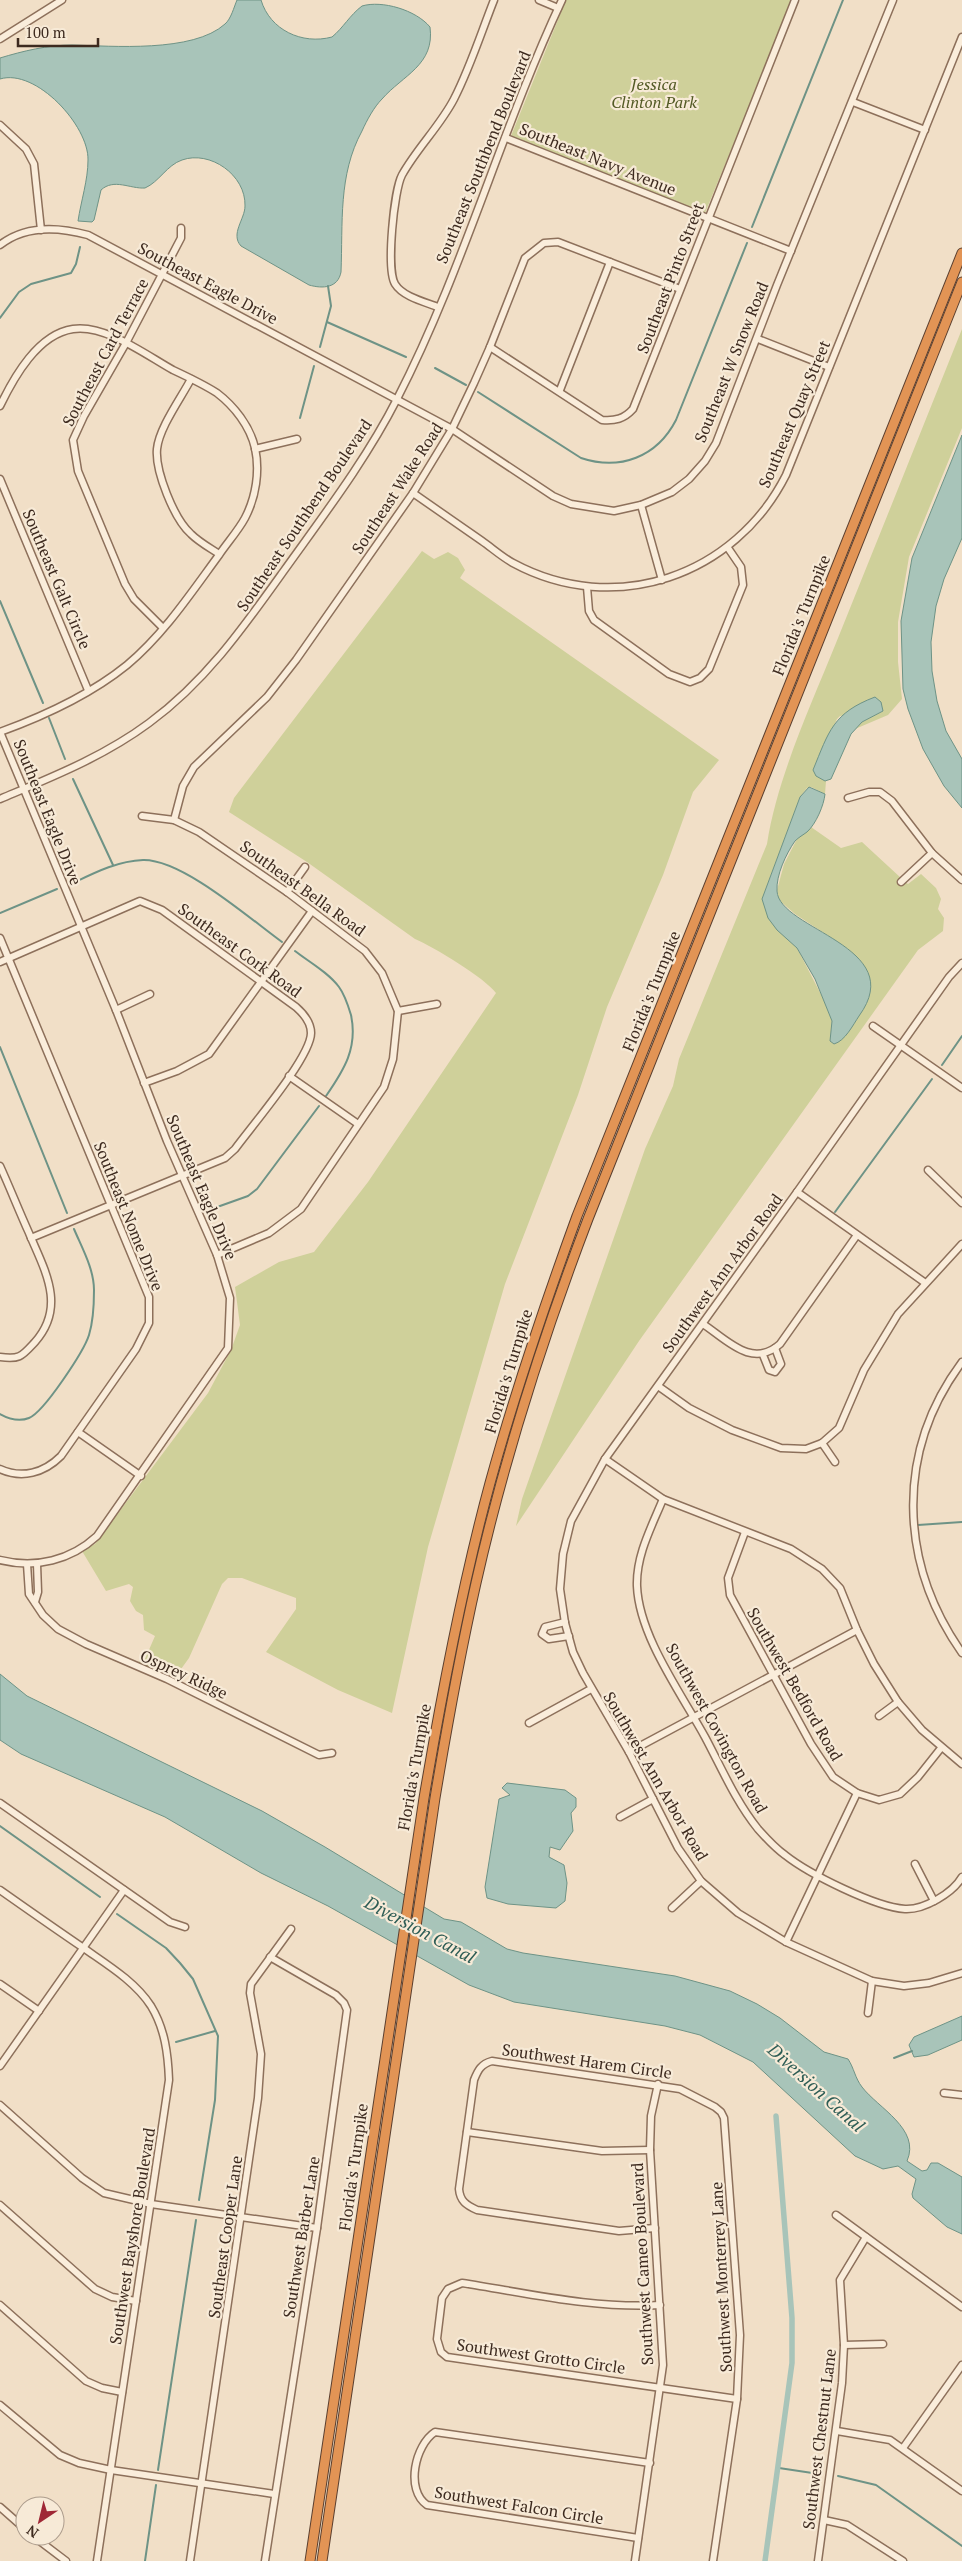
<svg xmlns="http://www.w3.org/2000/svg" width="962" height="2561" viewBox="0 0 962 2561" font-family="'PT Serif',serif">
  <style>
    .green { fill: #cfd09a }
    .water { fill: #a8c4b9; stroke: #6e9386 }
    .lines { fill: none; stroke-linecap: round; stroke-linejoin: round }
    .stream { stroke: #6e9386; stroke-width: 2 }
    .canal { stroke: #a8c4b9; stroke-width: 5.5 }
    .minor-casing { stroke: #8d705b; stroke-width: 9 }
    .highway-casing { stroke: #5b3f2f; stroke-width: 11 }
    .minor { stroke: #faeddb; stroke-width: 6 }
    .highway { stroke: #e29455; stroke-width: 9 }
    .labels { text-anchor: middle; stroke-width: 4.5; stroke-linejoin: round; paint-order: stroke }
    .park-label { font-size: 16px; font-style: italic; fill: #535a25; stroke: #f7ead7 }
    .street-label { font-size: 16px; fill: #3d2a1f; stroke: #f7ead7 }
    .water-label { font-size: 18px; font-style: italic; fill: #2e5d55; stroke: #f7ead7 }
  </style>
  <rect width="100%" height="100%" fill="#f1dfc7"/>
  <g class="green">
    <path d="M566,0h227l-88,213 -194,-77z"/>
    <path d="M962,329v99l-53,129 -11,65v40l4,37 -14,16 -33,14 7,-7 21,-11 -43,5 -3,3 -24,51 13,11 -1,13 -14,-7 -4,1 -7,9 -36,97 26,47 7,7 32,62 3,11 -2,20 32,-78 -17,-16 -50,-33 -16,-14 -2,-10 7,-26 13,-25 14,-12 30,21 21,-6 39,36 -4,4 3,4 5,-4 3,2 13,-10 15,14 5,11 -3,10 6,9 -1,13 -25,19 -279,391 -123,185 6,-27 123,-350 28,-63 6,-27 88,-215c10,-66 44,-139 69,-201 42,-104 84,-209 126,-314z"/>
    <path d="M422,551l12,8 14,-7 10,6 7,12 -5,8 259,182 -26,32 -30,83 -56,132 -29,88 -73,189 -77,263 -36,166 -54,-23 -72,-38 30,-43v-11l-54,-20h-14l-6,6 -33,74 -13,18 -11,-1 -27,-13 7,-3 10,-23 -11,-6 -1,-15 -7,-4 -6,-10 3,-14 -4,-3 -23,7 -24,-40 13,-7 113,-151 23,-43 9,-25 -5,-38 44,-25 35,-10 54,-70 128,-189c-11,-15 -62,-46 -81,-54l-108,-77 -78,-50 5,-14z"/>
  </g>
  <g class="water">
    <path d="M237,0h24c9,30 41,45 71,37 11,-9 18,-22 30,-31 20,-6 54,4 68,21 5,38 -27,48 -48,72 -8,8 -15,21 -20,32 -24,44 -19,92 -21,141 -3,16 -18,17 -32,13l-68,-39c-11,-12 4,-27 4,-40 1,-31 -35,-56 -63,-46 -15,5 -23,22 -37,28 -15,1 -31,-10 -44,2l-7,30 -2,2 -14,-1c3,-20 10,-41 10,-61 1,-34 -52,-92 -88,-81v-21c23,-7 48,-13 72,-13 40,1 121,8 153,-21 6,-5 9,-17 12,-24z"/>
    <path d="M962,435v103l-18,41 -8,27 -5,36 1,29 5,30 9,30 16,28v49l-18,-22 -21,-37 -15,-40 -5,-20 -2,-68 11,-63z"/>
    <path d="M875,697l6,5 2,9 -21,11 -11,12 -20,45 -6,2 -9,-5 -3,-6c16,-39 20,-57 62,-73z"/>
    <path d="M809,787l16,7c-1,11 -9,30 -18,38 -4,3 -8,5 -12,9 -9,13 -19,34 -18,50 2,39 133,55 82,125 -6,9 -14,25 -25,28l-4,-3 2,-20 -17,-42 -18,-31 -20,-18 -9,-12 -6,-19 38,-102z"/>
    <path d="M0,1674l27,22 235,115 63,36 119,72 17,3 46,27 16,4 152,23 55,15 27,13 23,14 44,34 24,7c6,9 7,19 14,28 16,21 59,42 45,74l15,10 5,-1 4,-7h7l24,14v57l-15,-7 -34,-29 -1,-4 4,-15 -18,-13 -15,3 -28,-13 -102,-94 -53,-27 -35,-9 -151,-24 -45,-17 -141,-79 -67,-33 -96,-56 -144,-63 -21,-14z"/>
    <path d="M507,1783l58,7 11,8v9l-5,6 2,18 -13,19 -10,-3 -1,10 15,8 3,18 -2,18 -9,7 -48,-4 -21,-6 -2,-11 14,-88 11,-4 -8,-7z"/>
    <path d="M962,2016v24l-34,15 -14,2 -5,-12 5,-8z"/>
  </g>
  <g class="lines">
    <g class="stream">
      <path d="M752,227l91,-227"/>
      <path d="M0,318l19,-26 12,-8 40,-11 5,-9 4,-17"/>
      <path d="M327,322l79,35"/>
      <path d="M320,347l11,-41 -3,-20"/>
      <path d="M435,368l31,17"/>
      <path d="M478,392l103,66c39,13 76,-1 95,-38l71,-177"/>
      <path d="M300,418l14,-52"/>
      <path d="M0,601l43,102"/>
      <path d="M49,718l16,41"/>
      <path d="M73,779l40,86"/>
      <path d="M71,884c23,-11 46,-23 72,-24 39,-1 106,58 139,82"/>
      <path d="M0,913l57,-24"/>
      <path d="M295,951c14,11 33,21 44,36 6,8 9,18 12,28 7,33 -7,55 -25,81"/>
      <path d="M0,1047l67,166"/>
      <path d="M942,1065l20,-29"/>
      <path d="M206,1211l42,-15 9,-7 62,-83"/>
      <path d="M835,1212l97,-133"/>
      <path d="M0,1414c9,5 19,8 29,4 15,-6 55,-67 60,-83 4,-13 5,-31 5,-45 0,-21 -12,-42 -20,-61"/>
      <path d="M918,1525l44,-3"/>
      <path d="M0,1826l100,71"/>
      <path d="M117,1914l49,34 14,15 13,16 25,57 -3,64 -16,100"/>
      <path d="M176,2042l39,-11"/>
      <path d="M894,2058l18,-7"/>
      <path d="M779,2468l40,6"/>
      <path d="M158,2470l38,-250"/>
      <path d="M838,2476l38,9 86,61"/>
      <path d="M145,2561l11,-76"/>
    </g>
    <path class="canal" d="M765,2561l27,-198v-45l-16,-202"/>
    <g class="minor-casing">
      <g id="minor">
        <path d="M539,0l19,8"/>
        <path d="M0,39l62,-39"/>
        <path d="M853,102l72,28"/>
        <path d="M0,125l26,24 8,15 7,66"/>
        <path d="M506,138l285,113"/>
        <path d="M0,245c25,-20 59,-18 88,-10l364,194 101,67 18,8 43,7 27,-6 31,-13 17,-13 16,-18 11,-18 61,-158 116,-285"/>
        <path d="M438,307c-13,-5 -35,-10 -43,-23 -9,-15 -1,-94 7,-109 15,-27 38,-49 52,-76 16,-31 27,-66 40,-99"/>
        <path d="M758,339l71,28"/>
        <path d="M490,347l112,73c13,1 22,-1 31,-11l162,-409"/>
        <path d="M191,379c-10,19 -32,49 -34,70 -2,22 17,70 34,85 8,8 19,14 28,20"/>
        <path d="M560,390l50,-128"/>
        <path d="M0,406c14,-29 38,-72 73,-77 32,-5 73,26 100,41 15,7 30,14 44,23 17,13 33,33 38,55 5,23 1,49 -10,70 -7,13 -18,25 -26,37 -28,38 -55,79 -92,110 -37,30 -83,51 -127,67"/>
        <path d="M255,449l42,-10"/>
        <path d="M0,479l88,211"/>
        <path d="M413,493c23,16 46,32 69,48 10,7 20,16 31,22 102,55 222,13 273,-88l176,-438"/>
        <path d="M641,505l21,75"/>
        <path d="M587,587l2,24 5,9 75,54 21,8 10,-4 9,-9 34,-84 -2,-18 -13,-19"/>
        <path d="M163,628l-29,-29 -9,-15 -47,-113 -5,-31 11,-24 42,-73 55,-105v-10"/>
        <path d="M0,732l116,278 51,131 50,114 13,43 -2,50 -131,188c-26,24 -61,33 -97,24"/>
        <path d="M848,798l21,-6h11l12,9 40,52 30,27"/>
        <path d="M0,799c52,-22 103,-42 149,-76 56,-41 94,-95 134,-151 40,-56 83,-112 114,-173 66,-128 104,-269 165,-399"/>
        <path d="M142,816l32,4 25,12 88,60 78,59 17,22 16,38 -5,48 -9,28 -83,122 -32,24 -52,22"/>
        <path d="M174,820l9,-34 11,-19 73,-70 29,-37 117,-167 39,-64 22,-46 16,-36 35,-89 19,-15 14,-1 122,47"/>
        <path d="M901,882l31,-29"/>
        <path d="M287,892l18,-25"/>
        <path d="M0,938l149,359v26l-13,26 -75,107c-17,17 -39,23 -61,13"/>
        <path d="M0,962l140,-61 22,9 134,97c8,7 15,15 15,26 0,24 -60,94 -76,116l-10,9 -194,80"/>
        <path d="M962,963l-13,14 -152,215 -192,267 -34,62 -8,33 -3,35 5,34 8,29 10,21 46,79 49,96 23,33 37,32 48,29 86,39 32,5 25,-3 33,-10"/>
        <path d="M116,1010l34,-16"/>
        <path d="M398,1011l39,-7"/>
        <path d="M873,1026l89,62"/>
        <path d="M289,1076l69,48"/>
        <path d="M144,1083l33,-12 32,-17 103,-143"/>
        <path d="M0,1166c10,22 19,45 29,67 15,36 38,73 6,109 -13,14 -15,18 -35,15"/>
        <path d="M928,1170l34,33"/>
        <path d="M797,1192l127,90"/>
        <path d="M703,1324c24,16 49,45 77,20l77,-109"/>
        <path d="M763,1355l6,15 6,2 6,-8 -6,-16"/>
        <path d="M962,1362c-67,90 -63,201 0,291"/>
        <path d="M658,1386l31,22 43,22 49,18 25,1 16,-6 17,-15 25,-58 34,-56 64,-70"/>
        <path d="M78,1432l63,44"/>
        <path d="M822,1443l13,19"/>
        <path d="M605,1459l58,40 128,50 31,20 18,19 17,42 17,34 24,38 24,28 40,34"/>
        <path d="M663,1499c-11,27 -27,56 -26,87 2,50 44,107 68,151 16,30 31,65 53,92 8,9 17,19 27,26 24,19 90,52 120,54 19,1 48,-16 57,-32"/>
        <path d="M745,1532l-17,46 2,17 81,149 22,33 24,16 22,7 21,-6 18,-17 23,-29"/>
        <path d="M27,1564l2,30 14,21 15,14 28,15 81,35 152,76 13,-2"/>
        <path d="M35,1602l3,-10 -1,-28"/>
        <path d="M565,1622l-20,5 -3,7 7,5 20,-3"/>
        <path d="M879,1716l19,-14"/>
        <path d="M529,1723l62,-34"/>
        <path d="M629,1752l228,-122"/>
        <path d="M0,1803l170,119 15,5"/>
        <path d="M620,1817l33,-18"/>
        <path d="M915,1864l19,37"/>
        <path d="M0,1890c27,19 54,38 82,57 24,17 53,34 69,59 14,23 17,48 18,74l-72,481"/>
        <path d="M672,1908l29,-27"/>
        <path d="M786,1942l71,-149"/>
        <path d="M0,1984l39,27"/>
        <path d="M868,2013l4,-32"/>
        <path d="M0,2066l124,-176"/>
        <path d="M944,2093l18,2"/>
        <path d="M0,2105l82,73 22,15 47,11 166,24"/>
        <path d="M467,2132l135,19 48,-1"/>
        <path d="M0,2205l95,84 17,8 24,4"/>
        <path d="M836,2215l126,92"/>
        <path d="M655,2228l-36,3 -142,-21c-11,-5 -17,-9 -18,-21l15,-109c4,-10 7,-16 18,-19l188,28 35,18 6,5 3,6 16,217 -3,64 -24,162"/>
        <path d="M0,2305l86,76 16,7 20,4"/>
        <path d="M660,2305c-66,4 -133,-12 -198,-22l-14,6 -6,9 -5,41 4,13 6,5 290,42"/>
        <path d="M844,2345l39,-1"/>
        <path d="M0,2405l60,50 19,8 32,7 163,24"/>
        <path d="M837,2431l53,9 72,51"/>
        <path d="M903,2448l59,-83"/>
        <path d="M0,2507l25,22"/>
        <path d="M824,2520l23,5 56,36"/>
        <path d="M33,2536l33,25"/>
        <path d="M638,2538l-211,-33c-22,-15 -12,-60 8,-73l215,31"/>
        <path d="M190,2561l68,-463 3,-44 -11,-61 1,-9 40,-55"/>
        <path d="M265,2561l52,-333 30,-218 -3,-7 -8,-8 -66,-38"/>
        <path d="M635,2561l28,-196 -13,-215 1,-34 7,-32"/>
        <path d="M818,2561l24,-178 2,-38 -4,-65 26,-43"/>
      </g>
    </g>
    <g class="highway-casing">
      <g id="highway">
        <path d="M310,2561l114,-763c18,-106 38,-212 66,-315 25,-91 55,-179 87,-267l385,-963"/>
        <path d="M322,2561l113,-763c12,-72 25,-144 41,-215 28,-124 67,-246 112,-364l374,-937"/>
      </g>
    </g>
    <use href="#minor" class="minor"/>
    <use href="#highway" class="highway"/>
  </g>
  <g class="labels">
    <g class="park-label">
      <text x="654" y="90">Jessica<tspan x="654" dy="18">Clinton Park</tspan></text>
    </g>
    <g class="street-label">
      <text transform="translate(483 157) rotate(-68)" y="6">Southeast Southbend Boulevard</text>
      <text transform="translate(598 159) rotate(22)" y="6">Southeast Navy Avenue</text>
      <text transform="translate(670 278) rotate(-69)" y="6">Southeast Pinto Street</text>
      <text transform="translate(208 283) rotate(28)" y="6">Southeast Eagle Drive</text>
      <text transform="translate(105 352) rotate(-62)" y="6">Southeast Card Terrace</text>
      <text transform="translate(731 362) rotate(-68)" y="6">Southeast W Snow Road</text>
      <text transform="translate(794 414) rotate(-67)" y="6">Southeast Quay Street</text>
      <text transform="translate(397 488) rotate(-57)" y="6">Southeast Wake Road</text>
      <text transform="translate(304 515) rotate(-56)" y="6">Southeast Southbend Boulevard</text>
      <text transform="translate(57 579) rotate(67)" y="6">Southeast Galt Circle</text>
      <text transform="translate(801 615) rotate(-68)" y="6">Florida's Turnpike</text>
      <text transform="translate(48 812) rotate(68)" y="6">Southeast Eagle Drive</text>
      <text transform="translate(303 888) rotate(36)" y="6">Southeast Bella Road</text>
      <text transform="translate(240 950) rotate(36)" y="6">Southeast Cork Road</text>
      <text transform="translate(651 991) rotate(-68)" y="6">Florida's Turnpike</text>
      <text transform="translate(202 1187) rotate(67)" y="6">Southeast Eagle Drive</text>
      <text transform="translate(129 1216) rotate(68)" y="6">Southeast Nome Drive</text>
      <text transform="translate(722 1273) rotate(-54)" y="6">Southwest Ann Arbor Road</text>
      <text transform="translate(508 1371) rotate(-73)" y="6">Florida's Turnpike</text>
      <text transform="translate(184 1674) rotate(25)" y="6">Osprey Ridge</text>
      <text transform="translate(795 1684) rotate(60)" y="6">Southwest Bedford Road</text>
      <text transform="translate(717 1728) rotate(61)" y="6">Southwest Covington Road</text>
      <text transform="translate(414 1767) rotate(-80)" y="6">Florida's Turnpike</text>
      <text transform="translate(656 1776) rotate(60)" y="6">Southwest Ann Arbor Road</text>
      <text transform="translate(587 2061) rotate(8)" y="6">Southwest Harem Circle</text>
      <text transform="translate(353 2167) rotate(-82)" y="6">Florida's Turnpike</text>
      <text transform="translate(132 2236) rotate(-81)" y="6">Southwest Bayshore Boulevard</text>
      <text transform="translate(225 2237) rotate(-82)" y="6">Southeast Cooper Lane</text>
      <text transform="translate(301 2237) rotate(-81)" y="6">Southwest Barber Lane</text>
      <text transform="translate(642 2264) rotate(-93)" y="6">Southwest Cameo Boulevard</text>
      <text transform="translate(721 2277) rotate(-93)" y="6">Southwest Monterrey Lane</text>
      <text transform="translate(541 2356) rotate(8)" y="6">Southwest Grotto Circle</text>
      <text transform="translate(819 2439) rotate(-83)" y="6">Southwest Chestnut Lane</text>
      <text transform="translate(519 2505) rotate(9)" y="6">Southwest Falcon Circle</text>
    </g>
    <g class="water-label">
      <text transform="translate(420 1930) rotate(28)" y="6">Diversion Canal</text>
      <text transform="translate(816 2088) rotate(42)" y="6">Diversion Canal</text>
    </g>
  </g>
  <g transform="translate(40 2521) rotate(215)"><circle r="24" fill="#f7ead7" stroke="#ad9d8d"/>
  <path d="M0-4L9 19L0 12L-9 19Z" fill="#9f2836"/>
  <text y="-8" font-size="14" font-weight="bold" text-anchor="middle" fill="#3d2a1f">N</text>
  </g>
  <path d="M18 38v8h80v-8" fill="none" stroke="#3d2a1f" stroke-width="2.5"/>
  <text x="25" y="38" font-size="15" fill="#3d2a1f" stroke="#f7ead7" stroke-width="4" paint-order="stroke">100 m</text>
</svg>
